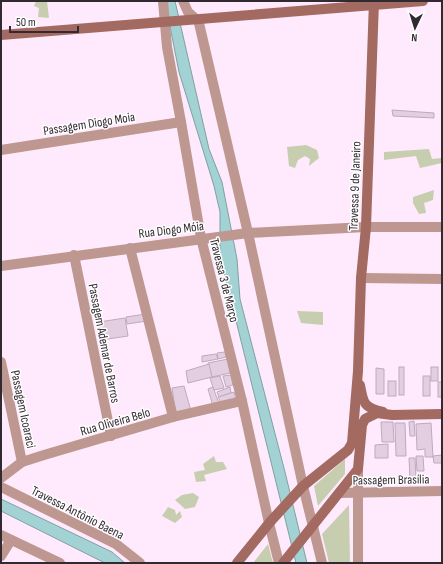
<svg xmlns="http://www.w3.org/2000/svg" width="443" height="564" viewBox="0 0 443 564" font-family="'Sofia Sans Condensed',sans-serif">
  <style>
    .green { fill: #c7ceb0 }
    .water { fill: #a2d2d3; stroke: #80a0a2 }
    .building { fill: #e2cee0; stroke: #bdaabc }
    .lines { fill: none; stroke-linecap: round; stroke-linejoin: round }
    .minor { stroke: #be9790; stroke-width: 10 }
    .secondary { stroke: #a36a61; stroke-width: 10 }
    .labels { text-anchor: middle; stroke-width: 3; stroke-linejoin: round; paint-order: stroke }
    .street-label { font-size: 13px; fill: #322a31; stroke: #fefefe }
  </style>
  <rect width="100%" height="100%" fill="#feeafc"/>
  <g class="green">
    <path d="M36,1h11l2,17 -11,-1 1,-9 -5,-2z"/>
    <path d="M306,145l11,5 2,8 -10,8 1,-7 -5,-3 -7,4 -3,8 -6,-2 -2,-19z"/>
    <path d="M429,149l3,10 10,-1v5l-22,5 -4,-12 -32,4v-8z"/>
    <path d="M434,190l-1,10 -9,3 2,10 -7,1 -6,-11v-6z"/>
    <path d="M297,311l26,1v13l-22,-2z"/>
    <path d="M214,456l2,6h7l4,7 -23,6 2,6 -10,1 -2,-10 11,-2 -2,-6z"/>
    <path d="M345,459v15l-27,32 -4,-20z"/>
    <path d="M193,493l6,4 -4,10 -10,2 -10,-9 7,-5z"/>
    <path d="M349,505l1,58h-21l-7,-29z"/>
    <path d="M168,507l7,3 1,5 4,-4 2,6 -7,6 -13,-7z"/>
    <path d="M268,544l5,19h-20z"/>
  </g>
  <g class="water">
    <path d="M165,1h10l34,148 13,33 15,77 3,40 45,173 22,91h-11l-76,-307v-44l-6,-26 -35,-114z"/>
    <path d="M1,499l111,53 13,11h-20l-104,-52z"/>
  </g>
  <g class="building">
    <path d="M392,110l42,3v5l-41,-2z"/>
    <path d="M146,314l1,7 -20,3 -1,-7z"/>
    <path d="M125,318l3,18 -27,4 -2,-18z"/>
    <path d="M225,352l1,5 -8,2 -1,-6z"/>
    <path d="M216,354l2,5 -16,3v-6z"/>
    <path d="M228,359l2,14 -18,4 -4,-14z"/>
    <path d="M209,364l3,13 -24,6 -2,-12z"/>
    <rect x="399" y="367" width="5" height="28"/>
    <rect x="431" y="367" width="7" height="14"/>
    <path d="M376,368l8,1v25h-8z"/>
    <path d="M231,375l2,10 -7,2 -3,-11z"/>
    <path d="M220,376l4,12 -10,2 -4,-12z"/>
    <rect x="423" y="376" width="7" height="20"/>
    <rect x="388" y="381" width="8" height="15"/>
    <rect x="438" y="382" width="4" height="15"/>
    <path d="M184,386l7,25 -15,4 -4,-27z"/>
    <path d="M213,387l6,17 -6,2 -5,-17z"/>
    <path d="M230,387l1,6 -12,4 -2,-5z"/>
    <path d="M234,392l2,7 -15,4 -3,-6z"/>
    <path d="M414,421l1,15h-5l-1,-14z"/>
    <path d="M381,422h12l1,20h-12z"/>
    <path d="M395,423h10l1,33h-10z"/>
    <path d="M431,423l2,34h-8v-8l-8,1 -1,-26z"/>
    <path d="M388,444v14h-13v-13z"/>
    <path d="M442,455v8h-8l-1,-7z"/>
    <path d="M416,456h7l1,15h-7z"/>
    <path d="M409,458h6l1,20 -6,1z"/>
  </g>
  <g class="lines">
    <g class="minor">
      <path d="M163,1l4,46 14,75 20,116 41,163 27,122 10,40"/>
      <path d="M183,1l5,11 8,7"/>
      <path d="M198,19l50,214 55,253 19,77"/>
      <path d="M1,150l180,-28"/>
      <path d="M130,248l43,169"/>
      <path d="M74,255l37,181"/>
      <path d="M1,266l247,-33 118,-6h76"/>
      <path d="M361,278l81,1"/>
      <path d="M1,362l21,100"/>
      <path d="M1,478l21,-16 22,-7 129,-38 69,-16"/>
      <path d="M1,487l115,57 24,19"/>
      <path d="M340,493l102,-2"/>
      <path d="M1,535l59,28"/>
      <path d="M1,556l10,-16"/>
      <path d="M358,563v-94"/>
    </g>
    <g class="secondary">
      <path d="M1,35l422,-34"/>
      <path d="M360,385c3,18 4,23 23,27"/>
      <path d="M237,563l33,-41 33,-36 45,-36 4,-7 6,-72 3,-93 5,-51 8,-226"/>
      <path d="M283,563l75,-94 4,-44 3,-6 12,-6 15,2 50,-1"/>
    </g>
  </g>
  <g class="labels">
    <g class="street-label">
      <text transform="translate(89 123) rotate(-9)" y="5">Passagem Diogo Moia</text>
      <text transform="translate(354 186) rotate(-88)" y="5">Travessa 9 de Janeiro</text>
      <text transform="translate(171 229) rotate(-7)" y="5">Rua Diogo Móia</text>
      <text transform="translate(225 280) rotate(76)" y="5">Travessa 3 de Março</text>
      <text transform="translate(105 343) rotate(79)" y="5">Passagem Ademar de Barros</text>
      <text transform="translate(24 409) rotate(78)" y="5">Passagem Icoaraci</text>
      <text transform="translate(115 421) rotate(-16)" y="5">Rua Oliveira Belo</text>
      <text transform="translate(391 479) rotate(-1)" y="5">Passagem Brasília</text>
      <text transform="translate(78 512) rotate(27)" y="5">Travessa Antônio Baena</text>
    </g>
  </g>
  <rect width="443" height="564" fill="none" stroke="#322a31" stroke-width="4"/>
  <g transform="translate(415 28) rotate(184)" stroke="#fefefe" stroke-width="3" paint-order="stroke">
  <path d="M0-3L7 15L0 10L-7 15Z" fill="#322a31"/>
  <text y="-6" font-size="11" font-weight="bold" text-anchor="middle" fill="#322a31">N</text>
  </g>
  <path d="M10 26v6h68v-6" fill="none" stroke="#322a31" stroke-width="2"/>
  <text x="16" y="26" font-size="12" fill="#322a31" stroke="#fefefe" stroke-width="3" paint-order="stroke">50 m</text>
</svg>
